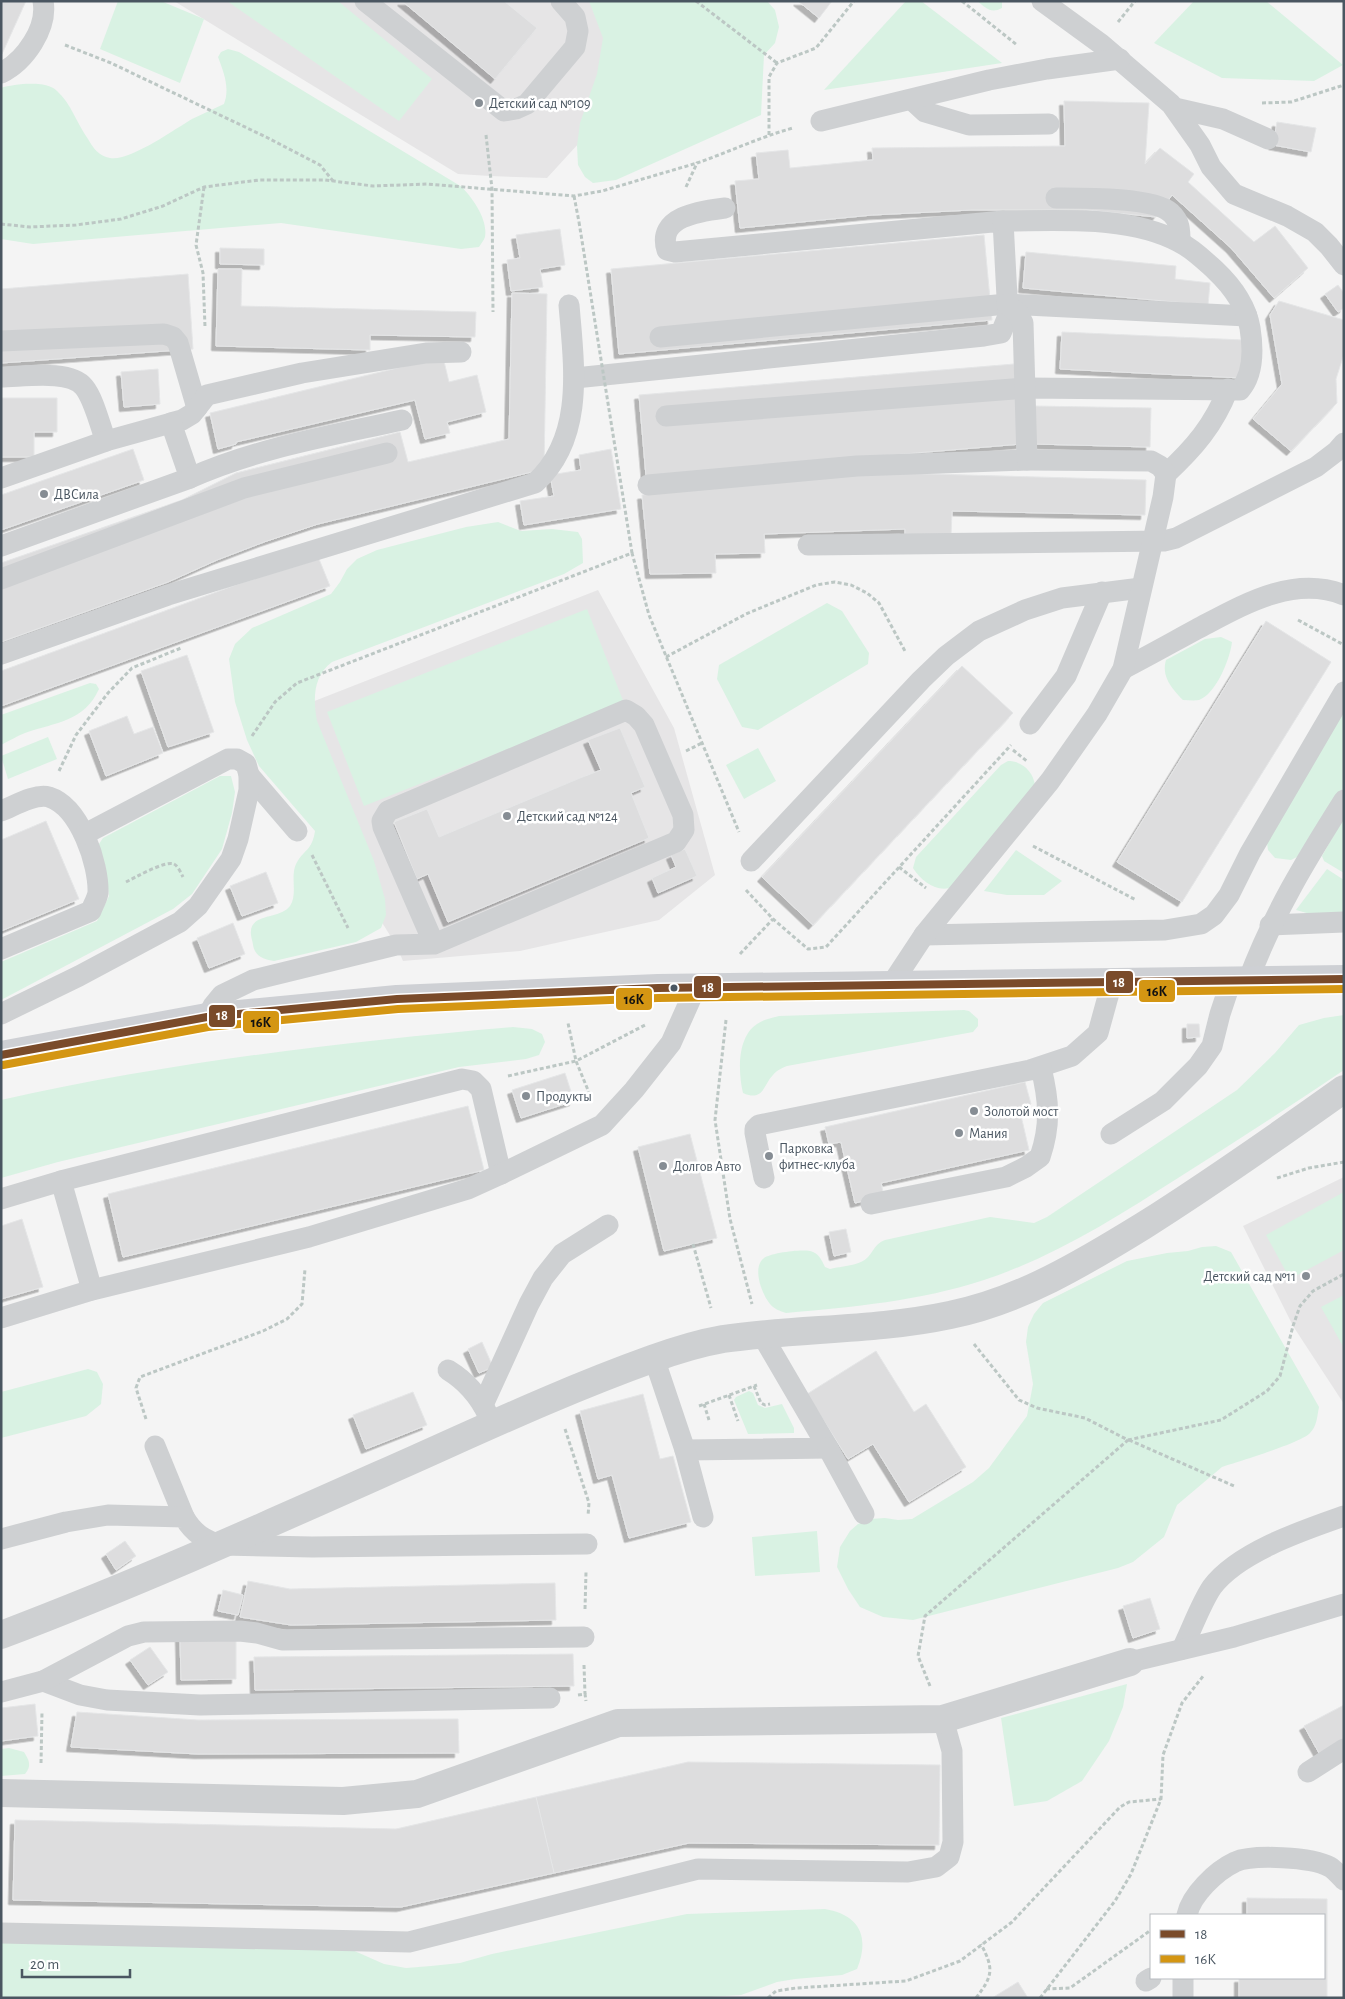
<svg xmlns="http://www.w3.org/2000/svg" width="1345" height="1999" viewBox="0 0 1345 1999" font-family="'Alegreya Sans',sans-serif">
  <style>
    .education { fill: #e6e5e6 }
    .green { fill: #d9f2e3 }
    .building { fill: #ddddde; stroke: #e5e6e7; filter: url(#shadow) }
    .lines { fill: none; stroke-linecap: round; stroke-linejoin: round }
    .path { stroke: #bcc7c4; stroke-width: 3; stroke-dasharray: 4 2.5; stroke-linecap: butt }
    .lane { stroke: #ced0d2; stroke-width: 21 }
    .street { stroke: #ced0d2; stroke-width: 28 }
    .secondary { stroke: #ced0d4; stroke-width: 28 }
    .path-bridge { stroke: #bcc7c4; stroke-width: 3; stroke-dasharray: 4 2.5; stroke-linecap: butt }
    .bus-1-casing { stroke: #fff; stroke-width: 11 }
    .bus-2-casing { stroke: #fff; stroke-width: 11 }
    .bus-1 { stroke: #7a4b2a; stroke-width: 8 }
    .bus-2 { stroke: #d49613; stroke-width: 8 }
    .poi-dot { fill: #868d94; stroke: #fff; stroke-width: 2 }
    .bus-dot { fill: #4a5661; stroke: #fff; stroke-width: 2 }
    .labels { text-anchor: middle; stroke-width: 5; stroke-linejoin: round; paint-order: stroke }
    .poi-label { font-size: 14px; fill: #4a5661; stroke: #fff; text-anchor: start }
    .line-badge { stroke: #fff; stroke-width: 2 }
    .badge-label { font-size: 14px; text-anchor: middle; font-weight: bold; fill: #fff }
    .pale-badge-label { font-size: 14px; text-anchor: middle; font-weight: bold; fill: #111 }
  </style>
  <defs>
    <filter id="shadow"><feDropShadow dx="-4.5" dy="4.5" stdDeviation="0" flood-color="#0004"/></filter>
  </defs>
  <rect width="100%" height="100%" fill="#f4f4f4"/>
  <g class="education">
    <path d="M174,1h483l31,23 -141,154 -57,-2 -32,-2z"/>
    <path d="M598,590l76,138 41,147 -56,45 -139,31 -117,10 -7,-16 -117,-188 15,-48z"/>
    <path d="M1344,1177v227l-51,-78 -50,-100z"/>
  </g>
  <g class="green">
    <path d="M118,1h43l43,18 -24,64 -80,-34z"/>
    <path d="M227,1h111l94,78 -33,42z"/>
    <path d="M589,1h178l8,9 4,17 -4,16 -11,12 -3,60 -145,65 -23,3 -8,-6 -7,-12 -1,-19 3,-23 17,-49 6,-36z"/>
    <path d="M906,1h15l81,62 -178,27z"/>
    <path d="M977,1h25v7c-11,6 -16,0 -25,-7z"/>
    <path d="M1194,1h72l77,64 -29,16 -92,-3 -68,-35z"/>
    <path d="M228,49l11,3 223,135c11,12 26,32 23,50 -1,3 -4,7 -6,10l-18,2 -180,-26 -248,21 -32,-5v-151c14,-4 45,-8 56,3 14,12 20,33 31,48 5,9 11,17 22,19 19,4 65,-29 82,-39 11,-5 21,-10 32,-15 6,-16 0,-31 -6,-47l3,-5z"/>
    <path d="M498,522l23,9 31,-2 26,3 4,7 1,24 -19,11 -232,88c-19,14 -19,37 -15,59l57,140 11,38 1,16 -5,13 -25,14 -82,19c-7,-1 -15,-3 -19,-10 -2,-3 -2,-8 -3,-11 -8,-29 27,-19 38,-34 8,-12 0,-29 6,-42 8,-15 16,-13 19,-33l-56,-65 -12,-26 -12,-38 -6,-43 6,-15 17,-16 79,-34 9,-12 7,-13 10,-10 20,-9 89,-23z"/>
    <path d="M827,603l15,8 27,42 -1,11 -110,66 -16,-3 -25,-48 2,-14z"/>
    <path d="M587,609l37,94 -260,103 -37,-94z"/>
    <path d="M1221,637l11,5c-2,17 -16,52 -33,58 -5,1 -11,0 -16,0 -11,-11 -22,-24 -17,-40l39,-21z"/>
    <path d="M90,683l6,1 3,5c-15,33 -43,33 -74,44 -8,3 -16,8 -24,12v-30z"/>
    <path d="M1344,708v79l-47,70 -6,3 -16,-2 -7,-8 -1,-7z"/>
    <path d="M48,737l9,22 -49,20 -7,-23z"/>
    <path d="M758,748l18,33 -32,18 -18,-34z"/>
    <path d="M1008,761c15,0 25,11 27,24l-82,102c-16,6 -31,-5 -40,-19l3,-11 85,-92z"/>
    <path d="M220,776h11l4,16 -3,21 -10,36 -30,45 -19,15 -172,91v-38l96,-41 12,-25 -4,-31 -6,-17v-4l4,-6z"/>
    <path d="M1344,817v56l-20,-12 -2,-5z"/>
    <path d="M1016,850l46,31 -18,14h-37l-23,-4z"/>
    <path d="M1327,869l17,11v35l-23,2 -25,-7z"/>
    <path d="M964,1010l5,1 9,8v7l-5,6 -186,34c-5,2 -10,4 -14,9 -10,10 -9,27 -30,18 -5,-21 -6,-56 14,-69 7,-5 15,-6 22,-8z"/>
    <path d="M1344,1015v55c-55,37 -110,73 -166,108 -61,39 -124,79 -194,102 -64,21 -131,27 -198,33 -6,-2 -12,-4 -16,-9 -9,-11 -18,-37 -6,-46 7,-5 41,-10 49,-6 7,3 9,9 12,15l5,2c11,-3 30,-3 38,-12 7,-8 7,-13 17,-17l105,-23 44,6 13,-6 190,-127 38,-37 24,-28 25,-7z"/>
    <path d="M513,1027l19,2 10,5 3,8 -6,13 -13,4 -67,8 -401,95 -57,16v-78c169,-38 340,-58 512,-73z"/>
    <path d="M1344,1192v58l-54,29 -24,-44z"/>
    <path d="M1216,1246l15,6 88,155c-2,10 -2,19 -9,26 -9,10 -73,29 -88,34l-45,38 -13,32 -31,25 -15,6 -205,52 -30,-3 -23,-10 -12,-18 -11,-22 3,-20 10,-16 8,-7 12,-5 15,-1 13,2 14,-1 61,-37 16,-14 38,-52 6,-32 -7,-42 2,-15 6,-13 9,-11 84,-42 40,-8 21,-2 14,-4z"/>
    <path d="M1344,1295v53l-23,-41z"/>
    <path d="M88,1369l9,3 6,12 -2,20 -15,12 -85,22v-46z"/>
    <path d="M749,1391l4,2 5,12 7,3 17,-4 12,24v5l-46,1 -14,-34 2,-3z"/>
    <path d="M817,1531l3,41 -65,4 -3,-39z"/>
    <path d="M1127,1684l-4,23 -14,34 -27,40 -35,20 -33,5 -13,-88z"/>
    <path d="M9,1748l15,4c5,8 8,14 1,22l-24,2v-27z"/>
    <path d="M825,1909c35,6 45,28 32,60l-15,6 -47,4 -18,3 -36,13 -47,3h-693v-58l349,9 34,15 22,4 25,-2 29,-3 32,-9 195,-40z"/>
  </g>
  <g class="building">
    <path d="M1,1h25l-24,53h-1z"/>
    <path d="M402,1h102l33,27 -42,51z"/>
    <path d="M798,1h34l-13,17z"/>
    <path d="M1064,101l85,2 -4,61 15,-16 34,26 -6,8 66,60 21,-16 33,42 -34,30 -43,-50 -59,-53 -16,22 -69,-7h-116l-99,5 -132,13 -5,-47 24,-2 -3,-26 32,-3 2,18 83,-8 -1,-12 193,-2z"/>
    <path d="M1277,122l39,6 -5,24 -38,-7z"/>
    <path d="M560,229l5,36 -25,4 3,18 -32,4 -4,-31 13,-2 -4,-23z"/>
    <path d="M984,235l8,85 -373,34 -8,-85z"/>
    <path d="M220,248l44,1v16l-44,-1z"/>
    <path d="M1026,252l150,14 -1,13 35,4 -2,22 -185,-17z"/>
    <path d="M218,269h24l-1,37 235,6 -1,25 -105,-2v15l-154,-4z"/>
    <path d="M188,274l5,75 -192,14v-74z"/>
    <path d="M1338,285l6,8v15l-6,4 -13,-18z"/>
    <path d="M512,293l35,1 -3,175 -226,55 -54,18 -47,18 -49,22 -167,60v-79l181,-63 54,-27 164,-41 8,30 101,-23z"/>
    <path d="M1279,301l65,19v34l-8,25 1,24 -46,48 -38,-32 29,-35 -12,-69z"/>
    <path d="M1062,332l182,8 -2,38 -182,-9z"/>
    <path d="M443,357l6,25 28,-7 9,37 -39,10 3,11 -25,6 -10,-39 -179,42v2l-18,5 -8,-36z"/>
    <path d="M1014,364l7,80 -375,32 -7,-81z"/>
    <path d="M158,369l2,35 -36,3 -3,-35z"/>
    <path d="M1,398h56v34h-23v25h-33z"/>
    <path d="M1035,406l116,2 -1,39 -116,-3z"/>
    <path d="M133,449l11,31 -143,50v-35z"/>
    <path d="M611,449l10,60 -97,16 -4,-24 34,-5 -4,-21 31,-5 -2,-15z"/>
    <path d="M857,472l289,8 -1,35 -193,-4 -1,25 -46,-2v-5l-141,5 1,19 -50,1 1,19 -66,1 -8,-79z"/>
    <path d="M319,559l11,27 -329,120v-35l240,-88z"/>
    <path d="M1266,621l65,41 -149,240 -65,-40z"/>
    <path d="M187,655l27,77 -46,15 -27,-76z"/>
    <path d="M962,666l51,47 -200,212 -51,-48z"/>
    <path d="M127,716l7,18 19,-7 10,26 -57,23 -17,-45z"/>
    <path d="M620,728l25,59 -14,6 18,45 -201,84 -20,-48 -11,5 -23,-57 33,-13 12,28 141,-59 21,-8 -13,-30z"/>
    <path d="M46,821l33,78 -78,32v-91z"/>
    <path d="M685,849l12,27 -39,17 -6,-15 24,-11 -5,-12z"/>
    <path d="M266,872l12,31 -36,13 -12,-30z"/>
    <path d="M233,923l12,31 -36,14 -12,-30z"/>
    <path d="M1187,1024h12l1,13 -13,1z"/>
    <path d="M565,1073l9,28 -53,17 -9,-28z"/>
    <path d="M1025,1082l6,22 -12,3 10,43 -148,33 3,13 -29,7 -14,-61 -12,2 -4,-17z"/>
    <path d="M468,1106l16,64 -361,87 -15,-63z"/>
    <path d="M690,1134l27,104 -53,13 -26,-104z"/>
    <path d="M22,1219l21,68 -42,12v-73z"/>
    <path d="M846,1229l5,23 -17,4 -5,-24z"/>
    <path d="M482,1342l11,25 -14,6 -11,-24z"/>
    <path d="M876,1351l38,61 12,-8 40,63 -57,35 -36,-58 -25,15 -41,-65z"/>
    <path d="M413,1392l14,33 -61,24 -13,-34z"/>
    <path d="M643,1394l17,65 13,-3 18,66 -62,16 -17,-63 -14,4 -18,-68z"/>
    <path d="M125,1541l11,15 -20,14 -10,-16z"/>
    <path d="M248,1581l42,8 265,-6 1,37 -265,5 -51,-8z"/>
    <path d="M223,1590l20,5 -5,20 -20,-4z"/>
    <path d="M1150,1598l10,31 -27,9 -10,-32z"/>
    <path d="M236,1636v43l-55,1 -1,-43z"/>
    <path d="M150,1647l18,25 -20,13 -18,-25z"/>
    <path d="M573,1654l1,32 -319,4 -1,-33z"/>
    <path d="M35,1704l3,32 -37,5v-33z"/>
    <path d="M1344,1705v35l-25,13 -15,-27z"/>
    <path d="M77,1712l121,8 260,-1 1,34 -261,1 -127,-7z"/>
    <path d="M688,1762l252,3 -1,80 -250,-2 -135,30 -18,-76z"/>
    <path d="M536,1797l18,76 -153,34 -388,-7 2,-80 381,9z"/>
    <path d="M1247,1898l80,1v99h-88v-20h85v-63h-77z"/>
    <path d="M1018,1982l10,16h-36z"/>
  </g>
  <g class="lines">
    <g class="path">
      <path d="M696,1l81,62"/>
      <path d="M962,1l55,44"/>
      <path d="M1118,22l17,-21"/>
      <path d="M65,45l46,18 155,74 54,28 13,16"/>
      <path d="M1262,103l29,-1 53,-17"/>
      <path d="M486,135l6,54 1,123"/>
      <path d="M769,135v-58l8,-14 39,-15 38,-47"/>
      <path d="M204,187l-8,58 7,28 2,54"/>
      <path d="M686,187l11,-24c32,-11 63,-26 96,-35"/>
      <path d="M574,196l5,26"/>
      <path d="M1,224l29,3 46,-2 45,-6 42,-13 41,-19 55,-7h66l48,6 54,-2 147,12 28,-5 95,-28"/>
      <path d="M1298,620l46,25"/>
      <path d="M666,657l80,-43 70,-29 19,-3 16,3 16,8 12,10 27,50"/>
      <path d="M252,736l23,-34 22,-19 335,-130 17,62 90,217"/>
      <path d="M1013,750l15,12"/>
      <path d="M686,751l16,-8"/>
      <path d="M59,771l17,-36 32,-42 24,-25 49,-20"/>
      <path d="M1033,846l103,54"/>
      <path d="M312,855l36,73"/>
      <path d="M899,867l27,21"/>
      <path d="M126,882c8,-4 40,-22 48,-18 4,2 7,9 9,13"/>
      <path d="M746,890l27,29 35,30 18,-2 185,-202"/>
      <path d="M740,954l33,-35"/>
      <path d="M726,1020l-11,100 15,99 22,85"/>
      <path d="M508,1076l68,-15 -8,-38"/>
      <path d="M590,1095l-14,-34 71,-37"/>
      <path d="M1277,1178l32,-10 35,-6"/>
      <path d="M693,1244l18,64"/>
      <path d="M754,1386l7,17 4,2 5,-1"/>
      <path d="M729,1395l9,26"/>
      <path d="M704,1404l5,16"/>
      <path d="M699,1406l58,-21"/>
      <path d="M146,1419l-10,-31 4,-11 123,-46 24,-12 15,-15 3,-35"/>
      <path d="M565,1429l24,74 -1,13"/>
      <path d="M1128,1440l93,-20 46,-29 13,-15 13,-50 7,-20 13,-15 31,-17"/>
      <path d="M1129,1440l105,46"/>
      <path d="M585,1609l1,-37"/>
      <path d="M584,1665l1,29"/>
      <path d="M930,1686l-12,-30 7,-40 203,-176 -43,-22 -48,-10 -18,-8 -45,-56"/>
      <path d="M578,1695l7,-1 1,7"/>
      <path d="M41,1763l1,-51"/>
      <path d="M1046,1989l24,-1 81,-58"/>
      <path d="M768,1998l8,-7 20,-3 110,-7 54,-20 52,-39 108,-115 9,-5 32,-3"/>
      <path d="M976,1998c17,-22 18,-29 5,-54"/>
      <path d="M1040,1998l75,-97 16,-27 30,-75 2,-44 19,-52 22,-28"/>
    </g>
    <g class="lane">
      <path d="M365,1l139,110 12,-2 11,-5 48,-57 3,-16 -3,-14 -14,-16"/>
      <path d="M1042,1l59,43 70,60 29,41 11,22 23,27 53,22 28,16 14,14 15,19"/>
      <path d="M1,73c24,-12 47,-45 42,-72"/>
      <path d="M912,100l13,12 44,13 80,-1"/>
      <path d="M1175,108l48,11 45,20"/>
      <path d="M821,121l168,-41 58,-11 73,-10"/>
      <path d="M1056,198c25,0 98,-1 115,15 9,8 9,18 9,29"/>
      <path d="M660,337l347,-33 240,12"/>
      <path d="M1,341l163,-7 9,3 5,6 19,65"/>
      <path d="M1,377c21,0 69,-8 83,10 10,12 16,39 22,54"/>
      <path d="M575,378l409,-42 17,-3 7,-17 -5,-95 -328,31 -8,-2c-11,-34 35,-39 58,-42"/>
      <path d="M666,416l360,-28 214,2c14,-16 13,-43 10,-62 -4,-23 -18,-42 -35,-58 -11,-10 -22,-21 -36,-28 -50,-27 -121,-21 -176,-21"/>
      <path d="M171,423l11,-3 10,-6 15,-19 95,-22 124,-20 35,-1"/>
      <path d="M1166,474c28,-26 48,-49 62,-85"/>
      <path d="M1,478l105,-37 65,-18 19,55 -189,68"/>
      <path d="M190,478c67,-30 140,-42 212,-58"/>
      <path d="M648,485l209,-19 170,-6"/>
      <path d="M808,545l356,-4 12,-3 140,-71 21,-16 7,-8"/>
      <path d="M1,579l243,-91 143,-35"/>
      <path d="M1,654l167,-59 367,-112c50,-45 39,-117 34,-178"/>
      <path d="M1123,669c25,-13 50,-27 74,-40 44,-23 96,-55 147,-34"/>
      <path d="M1030,724l36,-48 36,-84"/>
      <path d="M249,775l48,56"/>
      <path d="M1,811c13,-5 34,-18 48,-14 31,10 50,67 49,96 -1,6 -5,12 -7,18l-90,38"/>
      <path d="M751,861l170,-181 25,-24 33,-25 46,-21 37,-12 79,-10"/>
      <path d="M1270,925l74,-3"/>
      <path d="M924,935l241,-5 36,-6 13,-9 15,-20 21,-42 94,-161"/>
      <path d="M1248,981c25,-67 58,-121 96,-181"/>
      <path d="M891,985l33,-50 126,-154 47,-67 26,-45 40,-172 3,-23 -6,-8 -9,-5 -124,-1 -4,-137 -5,-10 -11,-9"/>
      <path d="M1,1014l78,-38 101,-54 18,-16 33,-47 7,-20 11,-49v-15l-3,-11 -9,-5h-9l-143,75"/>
      <path d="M207,1017l6,-11 9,-11 31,-15 143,-35 38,-1 242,-102 8,-12 -1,-15 -39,-90 -8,-9 -10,-6 -238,101 -6,10 1,6 51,117"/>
      <path d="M1111,1134l52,-33 35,-35 14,-20 8,-32 11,-33"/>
      <path d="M764,1178l-9,-45v-4l4,-4 271,-55 42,-14 26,-23 14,-51"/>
      <path d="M61,1181l401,-102 11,2 8,8 20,85"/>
      <path d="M1,1199l60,-18 31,109"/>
      <path d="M871,1204l135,-27 20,-10 14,-10c11,-32 9,-57 1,-89"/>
      <path d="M1,1318l91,-28 217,-53 159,-48 33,-15 101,-49 32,-35 37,-47 25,-56"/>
      <path d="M654,1358l31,92 143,-2 -66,-113"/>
      <path d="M448,1370c18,11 31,26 40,45"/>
      <path d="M483,1405l46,-101 14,-26 19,-24 46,-29"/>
      <path d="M155,1446l29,71"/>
      <path d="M828,1448l36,66"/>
      <path d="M685,1450l18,67"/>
      <path d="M1,1539l65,-17 42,-7 76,2c9,16 21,24 38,28l90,2 275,-3"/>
      <path d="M1182,1649c9,-18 19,-46 30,-62 26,-35 92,-57 132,-71"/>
      <path d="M1130,1662l104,-25 110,-33"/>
      <path d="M43,1681l37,14 27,5 93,5 350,-7"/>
      <path d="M1,1692l42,-11 85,-45 16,-4 96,-1 17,2 25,7 302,-3"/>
      <path d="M1308,1772l36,-23"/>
      <path d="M1187,1915c4,-20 29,-44 48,-53 18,-8 77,-5 95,5 5,3 10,9 14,13"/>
      <path d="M1,1933l408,9 289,-73 210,3 28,-5 13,-10 4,-15 -1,-91 -9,-32"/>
      <path d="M1183,1978v20"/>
      <path d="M1146,1981l5,-3"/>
    </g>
    <g class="street">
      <path d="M1,1635c140,-53 277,-115 414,-176 78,-35 156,-71 237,-100 22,-8 48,-16 71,-20 75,-11 152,-8 227,-24 70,-14 133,-52 193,-89 68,-43 135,-90 201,-137"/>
      <path d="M1,1793l342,8 74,-7 201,-71 325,-4 187,-57"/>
    </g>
    <path class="secondary" d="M1,1055l206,-38 190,-18 261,-11 686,-9"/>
    <path class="path-bridge" d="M579,222l53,331"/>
    <g class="bus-1-casing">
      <path id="bus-1" d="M1,1055l206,-38 190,-18 261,-11 686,-9"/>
    </g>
    <g class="bus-2-casing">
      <path id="bus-2" d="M3,1065l205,-38 190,-18 260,-11 686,-9"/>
    </g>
    <use href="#bus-1" class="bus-1"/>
    <use href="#bus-2" class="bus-2"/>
  </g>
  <g class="poi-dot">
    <circle cx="479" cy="103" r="5"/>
    <circle cx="44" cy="494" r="5"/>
    <circle cx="507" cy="816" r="5"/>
    <circle cx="526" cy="1096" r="5"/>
    <circle cx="974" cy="1111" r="5"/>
    <circle cx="959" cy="1133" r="5"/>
    <circle cx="769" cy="1156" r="5"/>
    <circle cx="663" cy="1166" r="5"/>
    <circle cx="1306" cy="1276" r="5"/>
  </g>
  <circle class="bus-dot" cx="674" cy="988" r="4.5"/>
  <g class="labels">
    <g class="poi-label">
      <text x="489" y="108">Детский сад №109</text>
      <text x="54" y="499">ДВСила</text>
      <text x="517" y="821">Детский сад №124</text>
      <text x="536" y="1101">Продукты</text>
      <text x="984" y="1116">Золотой мост</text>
      <text x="969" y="1138">Мания</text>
      <text x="779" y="1153">Парковка<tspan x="779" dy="16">фитнес-клуба</tspan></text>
      <text x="673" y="1171">Долгов Авто</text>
      <text x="1296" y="1281" text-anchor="end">Детский сад №11</text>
    </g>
  </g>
  <g class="line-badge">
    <rect x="1105" y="970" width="29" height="24" rx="5" fill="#7a4b2a"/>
    <rect x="693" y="975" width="29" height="24" rx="5" fill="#7a4b2a"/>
    <rect x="1138" y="979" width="38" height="24" rx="5" fill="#d49613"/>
    <rect x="615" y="987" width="38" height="24" rx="5" fill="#d49613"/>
    <rect x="208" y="1004" width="28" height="24" rx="5" fill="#7a4b2a"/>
    <rect x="242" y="1010" width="38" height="24" rx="5" fill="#d49613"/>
  </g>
  <g class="badge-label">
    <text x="1119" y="987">18</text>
    <text x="708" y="992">18</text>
    <text x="222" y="1020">18</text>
  </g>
  <g class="pale-badge-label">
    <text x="1157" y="996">16К</text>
    <text x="634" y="1004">16К</text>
    <text x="261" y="1027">16К</text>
  </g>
  <rect width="1345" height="1999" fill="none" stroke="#4a5661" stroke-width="5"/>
  <rect x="1150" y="1914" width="175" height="65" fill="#ffffff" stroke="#b7bbc0"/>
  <rect x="1160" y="1930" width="25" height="8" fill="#7a4b2a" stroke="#b7bbc0"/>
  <text x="1195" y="1939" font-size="15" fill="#4a5661">18</text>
  <rect x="1160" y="1955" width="25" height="8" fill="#d49613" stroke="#b7bbc0"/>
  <text x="1195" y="1964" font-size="15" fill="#4a5661">16К</text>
  <path d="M22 1969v8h108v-8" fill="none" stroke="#4a5661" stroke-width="2.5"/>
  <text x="30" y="1969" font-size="15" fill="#4a5661" stroke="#ffffff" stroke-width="4" paint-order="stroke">20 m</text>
</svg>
